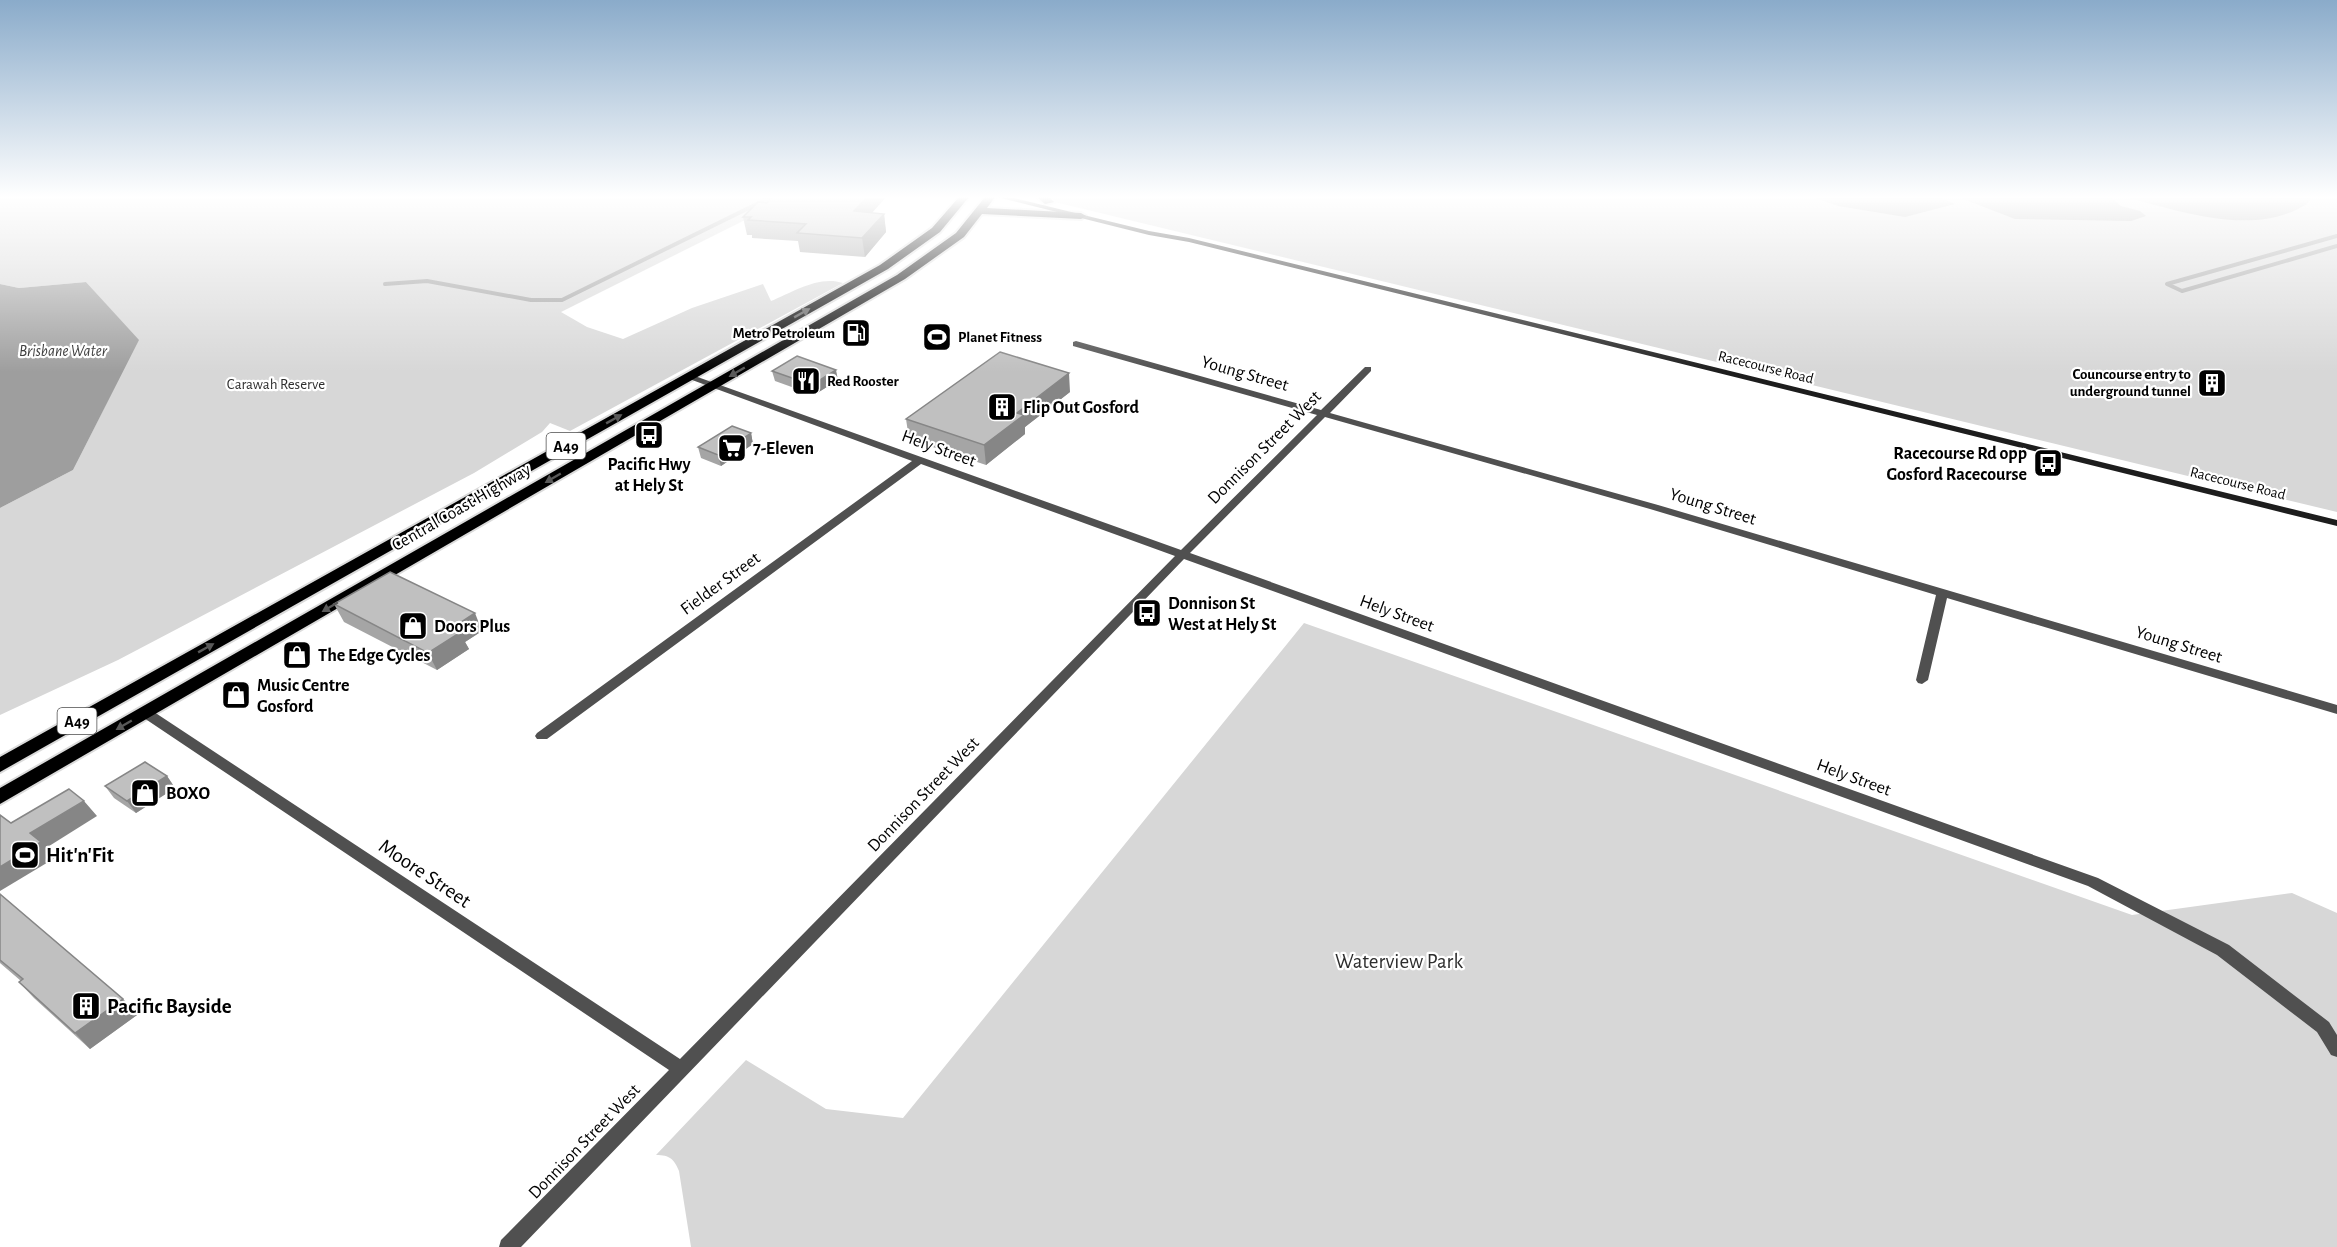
<svg xmlns="http://www.w3.org/2000/svg" width="2337" height="1247" viewBox="0 0 2337 1247" font-family="'Alegreya Sans',sans-serif">
  <style>
    .green { fill: #d7d7d7 }
    .water { fill: #9e9e9e }
    .lines { fill: none; stroke-linecap: round; stroke-linejoin: round }
    .stream { stroke: #9e9e9e; stroke-width: 4 }
    .trunk-casing { stroke: #dbdbdb; stroke-width: 4 }
    .minor { fill: #505050; fill-rule: evenodd }
    .secondary { fill: #1d1d1d; fill-rule: evenodd }
    .trunk { fill: #000; fill-rule: evenodd }
    .wall { fill: #a5a5a5 }
    .shaded-wall { fill: #868686 }
    .building { fill: #c0c0c0; stroke: #868686; stroke-width: 1.5 }
    .oneway { fill: #595959 }
    .labels { text-anchor: middle; stroke-width: 4.5; stroke-linejoin: round; paint-order: stroke }
    .far-poi-label { font-size: 15px; font-weight: bold; fill: #000; stroke: #fff; text-anchor: end }
    .far-street-label { font-size: 15px; fill: #000; stroke: #fff }
    .far-park-label { font-size: 15px; fill: #2e2e2e; stroke: #fff }
    .far-water-label { font-size: 16px; font-style: italic; fill: #3f3f3f; stroke: #fff }
    .shield { fill: #fff; stroke: #4c4c4c; stroke-width: 1.5 }
    .shield-label { font-size: 16px; font-weight: bold; fill: #000 }
    .street-label { font-size: 18px; fill: #000; stroke: #fff }
    .poi-label { font-size: 18px; font-weight: bold; fill: #000; stroke: #fff; text-anchor: start }
    .near-poi-label { font-size: 21px; font-weight: bold; fill: #000; stroke: #fff; text-anchor: start }
    .near-street-label { font-size: 21px; fill: #000; stroke: #fff }
    .near-park-label { font-size: 21px; fill: #2e2e2e; stroke: #fff }
  </style>
  <rect width="100%" height="100%" fill="#fff"/>
  <g class="green">
    <path d="M0,197h791l-230,115 26,15 36,12 69,-31 71,-24 8,17c22,-9 48,-26 72,-18l-273,148 -20,-8 -8,9 -68,41 -356,187 -118,55v-207l73,-38 65,-130 -52,-58 -67,6 -19,-4z"/>
    <path d="M1034,197h1303v315z"/>
    <path d="M1304,623l828,292 160,-22 45,20v334h-1646l-12,-76c-5,-12 -9,-16 -23,-16l90,-95 80,49 77,9z"/>
  </g>
  <g class="water">
    <path d="M1813,197h127l15,7 -50,13 -67,-11z"/>
    <path d="M1958,197h153l10,9 19,5 6,5 -15,5 -116,-2z"/>
    <path d="M2124,197h188c-3,7 -7,8 -14,12 -52,26 -121,1 -174,-12z"/>
    <path d="M86,282l53,58 -66,130 -73,38v-224l19,4z"/>
  </g>
  <g class="lines">
    <g class="stream">
      <path d="M2337,236l-170,48 15,7 155,-45"/>
      <path d="M385,284l42,-3 104,19h31l209,-103"/>
    </g>
    <g class="trunk-casing">
      <g id="trunk">
        <path d="M959,197h10l-29,35 -52,37 -888,503v-15l880,-492 52,-37z"/>
        <path d="M985,197h10l-8,11 94,5 5,3 -5,3 -99,-5 -18,23 -59,42 -905,525v-16l897,-513 59,-42z"/>
        <path d="M1037,197h12l5,5 -9,2z"/>
      </g>
    </g>
    <path class="minor" d="M1076,341l245,69 44,-43h6v4l-41,42 328,92 679,200v9l-390,-116 -19,82 -6,4 -4,-1 -2,-3 20,-85 -286,-86 -325,-92 -135,136 908,325 131,67 100,77 8,13v22l-6,-2 -14,-23 -100,-77 -129,-69 -904,-327 -663,688h-22l2,-7 168,-170 -528,-354 -1,-3 1,-3h10l529,349 495,-503 -254,-92 -374,275h-10l-2,-3 2,-3 375,-272 -228,-84 2,-2h6l489,175 136,-135 -244,-69v-4z"/>
    <path class="secondary" d="M997,197h13l139,34 40,7 1148,282v6l-1148,-284 -40,-7z"/>
    <use href="#trunk" class="trunk"/>
  </g>
  <g class="wall">
    <path d="M772,197h114l-14,16 12,1 2,18 -21,25 -65,-5 -2,-11 -46,-3v-3h-5l-4,-18 24,-14z"/>
    <path d="M772,371l66,9 -24,15 -39,-14z"/>
    <path d="M1070,392l-45,35v7l-39,31 -77,-26 -3,-20z"/>
    <path d="M751,433l2,11 -32,22 -20,-8 -3,-11z"/>
    <path d="M334,604l148,27 -17,11 4,7 -32,21 -93,-48z"/>
    <path d="M167,776l8,12 -39,25 -22,-15 -9,-12z"/>
    <path d="M0,894l123,105 14,16 -47,34 -56,-51 -15,-16 2,-1 -21,-18z"/>
  </g>
  <g class="shaded-wall">
    <path d="M867,197h19l-29,32 -3,-18z"/>
    <path d="M884,214l2,18 -21,25 -3,-19z"/>
    <path d="M836,370l2,10 -24,15 -2,-10z"/>
    <path d="M1069,373l1,19 -45,35v7l-39,31 -2,-20 33,-32z"/>
    <path d="M751,433l2,11 -32,22 -3,-11z"/>
    <path d="M475,613l7,18 -17,11 4,7 -32,21 -9,-17 24,-25z"/>
    <path d="M167,776l8,12 -39,25 -9,-12z"/>
    <path d="M84,801l13,15 -51,32 9,10 -55,33v-24l30,-34z"/>
    <path d="M123,999l14,16 -47,34 -15,-16z"/>
  </g>
  <g class="building">
    <path d="M772,197h95l-13,14 30,3 -22,24 -65,-5 9,-9 -58,-4 3,-3h-8l15,-15 9,1z"/>
    <path d="M1000,352l69,21 -52,40 7,2 -40,30 -78,-26z"/>
    <path d="M797,356l39,14 -24,15 -40,-14z"/>
    <path d="M732,426l19,7 -33,22 -20,-8z"/>
    <path d="M390,572l85,41 -23,15 9,4 -33,21 -94,-49z"/>
    <path d="M145,762l22,14 -40,25 -22,-15z"/>
    <path d="M69,789l15,12 -54,32 11,9 -41,25v-52l11,8z"/>
    <path d="M0,894l123,105 -48,34 -56,-51 4,-3 -23,-19z"/>
  </g>
  <defs><path id="oneway-solid" d="M-6-.8H1V-3.2L6.5 0L1 3.2V.8H-6Z" transform="scale(1.5)"/></defs>
  <g class="oneway">
    <use href="#oneway-solid" transform="translate(802 313) rotate(-29)"/>
    <use href="#oneway-solid" transform="translate(737 372) rotate(150)"/>
    <use href="#oneway-solid" transform="translate(614 419) rotate(-29)"/>
    <use href="#oneway-solid" transform="translate(553 478) rotate(150)"/>
    <use href="#oneway-solid" transform="translate(330 607) rotate(150)"/>
    <use href="#oneway-solid" transform="translate(206 648) rotate(-29)"/>
    <use href="#oneway-solid" transform="translate(124 725) rotate(150)"/>
  </g>
  <linearGradient id="sky" x2="0" y2="1"><stop stop-color="#8aabca"/><stop offset="0.53" stop-color="#fff"/><stop offset="1" stop-color="#fff" stop-opacity="0"/></linearGradient>
  <rect width="2337" height="372" fill="url(#sky)"/>
  <defs>
    <g id="fuel-square" transform="scale(1.5)"><rect x="-9" y="-9" width="18" height="18" rx="4" fill="#000" stroke="#fff"/><path d="M-5.5-6h7V0h2V4h1.3V-2.5L3-4.5l.8-.8L6-3V5H2.5V1h-1V6h-7ZM-4.2-4.7v3.2H.2V-4.7Z" fill="#fff"/></g>
    <g id="stadium-square" transform="scale(1.5)"><rect x="-9" y="-9" width="18" height="18" rx="4" fill="#000" stroke="#fff"/><path d="M0-5a6.5 5 0 1 0 0 10a6.5 5 0 1 0 0-10ZM-3.5-1.8h7v3.6h-7Z" fill="#fff"/></g>
    <g id="restaurant-square" transform="scale(1.5)"><rect x="-9" y="-9" width="18" height="18" rx="4" fill="#000" stroke="#fff"/><path d="M-5-6h1v4h1v-4h1v4h1v-4h1v5L-1.5 .5V6h-2V.5L-5-1ZM5-6V6H3V1.5H1.5Q1.5-4 5-6Z" fill="#fff"/></g>
    <g id="building-square" transform="scale(1.5)"><rect x="-9" y="-9" width="18" height="18" rx="4" fill="#000" stroke="#fff"/><path d="M-4-6H4V6H1V3H-1V6H-4ZM-2.5-4.3h1.7v1.8h-1.7ZM.8-4.3h1.7v1.8H.8ZM-2.5-1h1.7V.8h-1.7ZM.8-1h1.7V.8H.8Z" fill="#fff"/></g>
    <g id="bus-square" transform="scale(1.5)"><rect x="-9" y="-9" width="18" height="18" rx="4" fill="#000" stroke="#fff"/><path d="M-5-6H5V4H4V6H2V4H-2V6H-4V4H-5ZM-3.5-4V0h7V-4ZM-3.5 1.2v1.5H-2V1.2ZM2 1.2v1.5H3.5V1.2Z" fill="#fff"/></g>
    <g id="supermarket-square" transform="scale(1.5)"><rect x="-9" y="-9" width="18" height="18" rx="4" fill="#000" stroke="#fff"/><path d="M-6-5.5h2.5l.6 2H6L4.5 2H-2.5L-4.4-4H-6ZM-1.5 3.2a1.3 1.3 0 1 0 .1 0ZM3 3.2a1.3 1.3 0 1 0 .1 0Z" fill="#fff"/></g>
    <g id="shop-square" transform="scale(1.5)"><rect x="-9" y="-9" width="18" height="18" rx="4" fill="#000" stroke="#fff"/><path d="M-5-2.5h2.3a2.7 3.5 0 0 1 5.4 0H5L5.5 6h-11ZM-1.5-2.5h3a1.5 2.3 0 0 0-3 0Z" fill="#fff"/></g>
  </defs>
  <g fill-rule="evenodd">
    <use href="#fuel-square" x="856" y="333"/>
    <use href="#stadium-square" x="937" y="337"/>
    <use href="#restaurant-square" x="806" y="381"/>
    <use href="#building-square" x="2212" y="383"/>
    <use href="#building-square" x="1002" y="407"/>
    <use href="#bus-square" x="649" y="435"/>
    <use href="#supermarket-square" x="732" y="448"/>
    <use href="#bus-square" x="2048" y="463"/>
    <use href="#bus-square" x="1147" y="613"/>
    <use href="#shop-square" x="413" y="626"/>
    <use href="#shop-square" x="297" y="655"/>
    <use href="#shop-square" x="236" y="695"/>
    <use href="#shop-square" x="145" y="793"/>
    <use href="#stadium-square" x="25" y="855"/>
    <use href="#building-square" x="86" y="1006"/>
  </g>
  <g class="labels">
    <g class="far-poi-label">
      <text x="835" y="338">Metro Petroleum</text>
      <text x="958" y="342" text-anchor="start">Planet Fitness</text>
      <text x="2191" y="379">Councourse entry to<tspan x="2191" dy="17">underground tunnel</tspan></text>
      <text x="827" y="386" text-anchor="start">Red Rooster</text>
    </g>
    <g class="far-street-label">
      <text transform="translate(1766 367) rotate(14)" y="5">Racecourse Road</text>
      <text transform="translate(2238 483) rotate(14)" y="5">Racecourse Road</text>
    </g>
    <g class="far-park-label">
      <text x="276" y="389">Carawah Reserve</text>
    </g>
    <g class="far-water-label">
      <text x="63" y="356">Brisbane Water</text>
    </g>
    <g class="shield">
      <rect x="546.5" y="433" width="39" height="26" rx="4.5"/>
      <rect x="57.5" y="708" width="39" height="26" rx="4.5"/>
    </g>
    <g class="shield-label">
      <text x="566" y="452">A49</text>
      <text x="77" y="727">A49</text>
    </g>
    <g class="street-label">
      <text transform="translate(1245 373) rotate(16)" y="6">Young Street</text>
      <text transform="translate(1264 447) rotate(-45)" y="6">Donnison Street West</text>
      <text transform="translate(939 448) rotate(20)" y="6">Hely Street</text>
      <text transform="translate(1713 506) rotate(17)" y="6">Young Street</text>
      <text transform="translate(461 507) rotate(-30)" y="6">Central Coast Highway</text>
      <text transform="translate(720 583) rotate(-36)" y="6">Fielder Street</text>
      <text transform="translate(1397 613) rotate(20)" y="6">Hely Street</text>
      <text transform="translate(2179 644) rotate(17)" y="6">Young Street</text>
      <text transform="translate(1854 777) rotate(20)" y="6">Hely Street</text>
      <text transform="translate(923 794) rotate(-46)" y="6">Donnison Street West</text>
      <text transform="translate(584 1141) rotate(-46)" y="6">Donnison Street West</text>
    </g>
    <g class="poi-label">
      <text x="1023" y="413">Flip Out Gosford</text>
      <text x="753" y="454">7-Eleven</text>
      <text x="2027" y="459" text-anchor="end">Racecourse Rd opp<tspan x="2027" dy="21">Gosford Racecourse</tspan></text>
      <text x="649" y="470" text-anchor="middle">Pacific Hwy<tspan x="649" dy="21">at Hely St</tspan></text>
      <text x="1168" y="609">Donnison St<tspan x="1168" dy="21">West at Hely St</tspan></text>
      <text x="434" y="632">Doors Plus</text>
      <text x="318" y="661">The Edge Cycles</text>
      <text x="257" y="691">Music Centre<tspan x="257" dy="21">Gosford</tspan></text>
      <text x="166" y="799">BOXO</text>
    </g>
    <g class="near-poi-label">
      <text x="46" y="862">Hit'n'Fit</text>
      <text x="107" y="1013">Pacific Bayside</text>
    </g>
    <g class="near-street-label">
      <text transform="translate(425 873) rotate(34)" y="7">Moore Street</text>
    </g>
    <g class="near-park-label">
      <text x="1399" y="968">Waterview Park</text>
    </g>
  </g>
</svg>
